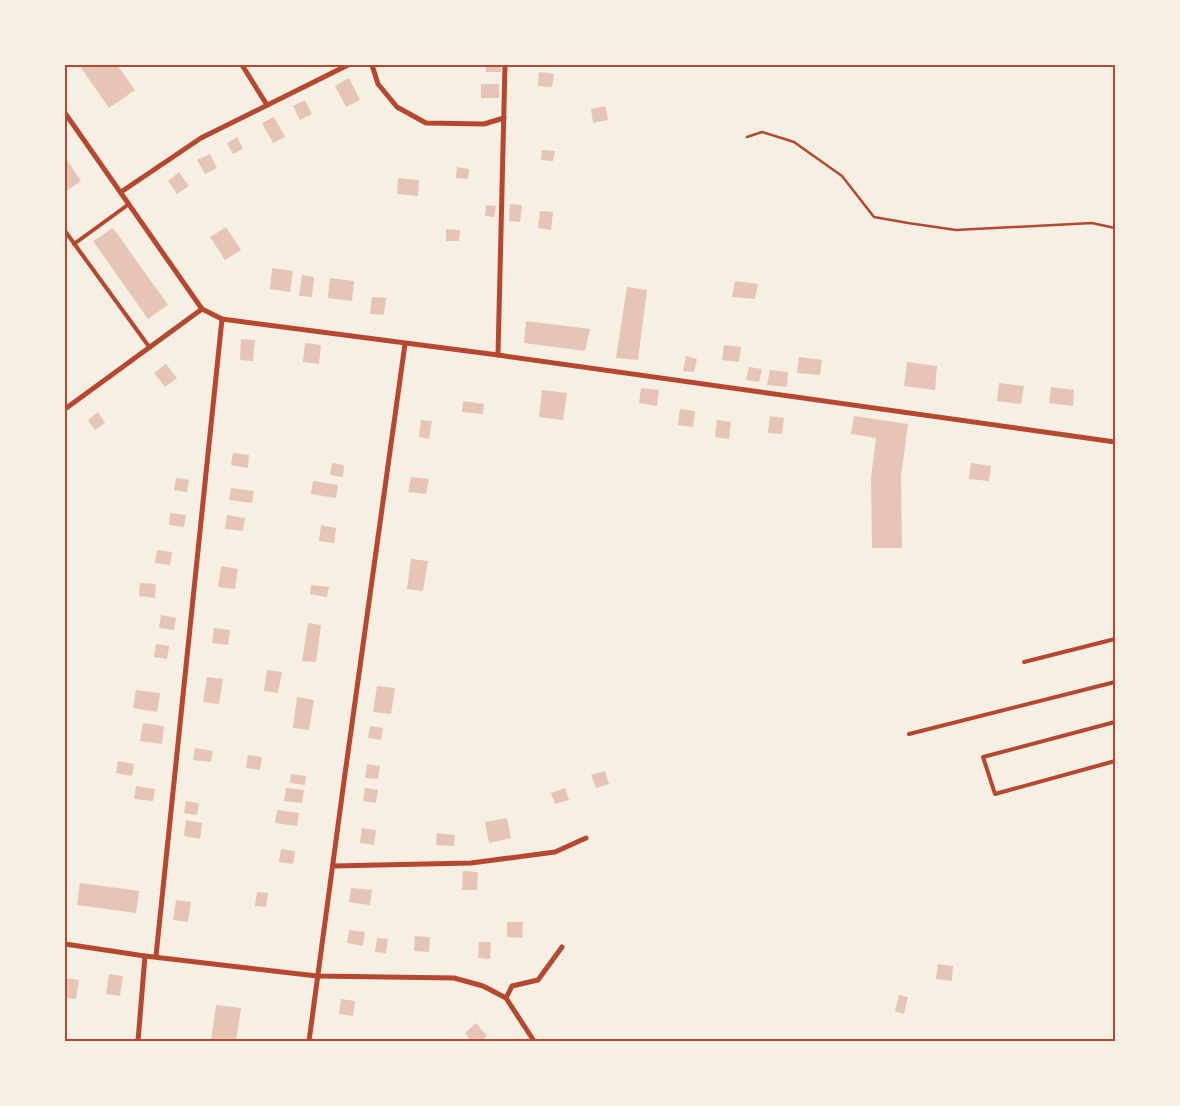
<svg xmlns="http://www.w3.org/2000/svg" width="1180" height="1106" viewBox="0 0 1180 1106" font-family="Mulish,sans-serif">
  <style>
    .building { fill: #e6c5b7 }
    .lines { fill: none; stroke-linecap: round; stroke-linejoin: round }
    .path { stroke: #b5482f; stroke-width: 2.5 }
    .service { stroke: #b5482f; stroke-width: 4 }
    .minor { stroke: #b5482f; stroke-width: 5 }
    .neatline { fill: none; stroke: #b5482f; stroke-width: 2 }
  </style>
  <rect width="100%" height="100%" fill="#f6efe4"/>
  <g class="building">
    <path d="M79,65h38l18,25 -26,18z"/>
    <rect x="486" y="65" width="15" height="7"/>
    <path d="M539,72l15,2 -2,13 -14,-1z"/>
    <path d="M349,78l11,22 -14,7 -11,-21z"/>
    <rect x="481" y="84" width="18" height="14"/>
    <path d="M305,100l7,14 -12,6 -7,-14z"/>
    <path d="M605,106l3,14 -15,3 -2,-14z"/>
    <path d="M274,117l11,20 -12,6 -11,-20z"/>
    <path d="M237,137l6,12 -10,5 -6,-11z"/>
    <path d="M542,150l13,1 -2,10 -12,-1z"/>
    <path d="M210,154l7,14 -12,6 -8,-14z"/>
    <path d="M65,157l16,24 -16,11z"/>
    <path d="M457,167l12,2 -1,10 -12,-1z"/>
    <path d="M179,172l10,14 -12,8 -9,-13z"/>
    <path d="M398,178l21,2 -1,16 -21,-2z"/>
    <path d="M510,204l12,1 -2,17 -11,-1z"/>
    <path d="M486,205l10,1 -2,11 -9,-1z"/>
    <path d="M540,211l13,1 -2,18 -13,-2z"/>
    <path d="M226,227l15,23 -16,10 -15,-23z"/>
    <path d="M113,228l55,77 -20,14 -55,-78z"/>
    <path d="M446,229l14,1 -1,11h-13z"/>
    <path d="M272,268l21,3 -3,21 -20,-3z"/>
    <path d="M302,275l12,2 -2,20 -13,-1z"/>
    <path d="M330,278l24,3 -2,20 -24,-3z"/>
    <path d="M735,281l23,3 -3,15 -23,-2z"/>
    <path d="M627,287l20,3 -9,70 -22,-2z"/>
    <path d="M372,297l14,1 -2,17 -14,-1z"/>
    <path d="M526,321l64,8 -5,22 -61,-8z"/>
    <path d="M241,339l14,1 -2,21 -13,-1z"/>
    <path d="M305,343l16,2 -2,19 -16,-2z"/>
    <path d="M724,345l17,2 -2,15 -17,-2z"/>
    <path d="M686,356l11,3 -3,13 -11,-1z"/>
    <path d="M799,357l23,3 -2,15 -23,-2z"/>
    <path d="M907,362l30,4 -2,24 -31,-4z"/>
    <path d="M166,364l11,14 -12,9 -11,-14z"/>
    <path d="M749,367l13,2 -3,13 -13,-2z"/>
    <path d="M770,370l18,2 -1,15 -20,-2z"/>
    <path d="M999,383l25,3 -3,18 -24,-3z"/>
    <path d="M1051,387l23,3 -1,16 -24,-3z"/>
    <path d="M641,388l18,2 -2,16 -18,-3z"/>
    <path d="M542,390l25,3 -4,27 -24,-3z"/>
    <path d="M463,401l21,3 -1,10 -21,-2z"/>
    <path d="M680,409l15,2 -2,16 -15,-2z"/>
    <path d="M98,412l7,11 -10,7 -7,-10z"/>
    <path d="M770,416l14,2 -2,16 -14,-1z"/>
    <path d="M854,416l54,8 -7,52 1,72h-30l-1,-71 5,-39 -25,-4z"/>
    <path d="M421,420l11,1 -3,18 -10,-2z"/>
    <path d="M717,420l14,2 -2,17 -14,-2z"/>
    <path d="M233,453l16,2 -1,13 -17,-3z"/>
    <path d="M332,463l12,2 -1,12 -13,-2z"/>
    <path d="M971,463l20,3 -2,15 -20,-2z"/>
    <path d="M411,477l18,2 -3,15 -18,-2z"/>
    <path d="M176,478l13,2 -2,12 -13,-2z"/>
    <path d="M313,481l25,4 -2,13 -25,-4z"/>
    <path d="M231,488l23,3 -2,12 -23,-3z"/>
    <path d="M170,513l16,2 -2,12 -15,-2z"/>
    <path d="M227,515l18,3 -2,13 -18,-2z"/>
    <path d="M321,525l15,3 -2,15 -15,-2z"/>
    <path d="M157,550l15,2 -2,13 -15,-2z"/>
    <path d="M411,559l17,2 -5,30 -16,-2z"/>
    <path d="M221,566l17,3 -3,20 -17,-2z"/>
    <path d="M140,583l16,1 -1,14 -16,-2z"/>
    <path d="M311,585l18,2 -2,10 -17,-3z"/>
    <path d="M161,615l15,3 -2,12 -15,-2z"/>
    <path d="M308,623l13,2 -5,37 -14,-1z"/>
    <path d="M214,628l16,2 -2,15 -16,-2z"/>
    <path d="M156,644l13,2 -2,13 -13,-2z"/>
    <path d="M267,670l15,2 -4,21 -14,-2z"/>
    <path d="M207,677l16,2 -4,25 -16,-2z"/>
    <path d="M377,686l18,2 -4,26 -18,-2z"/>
    <path d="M136,690l24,3 -3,19 -24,-4z"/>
    <path d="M297,697l17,3 -5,30 -16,-2z"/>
    <path d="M143,723l21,3 -2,18 -22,-3z"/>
    <path d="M370,726l13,2 -2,12 -13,-2z"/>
    <path d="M195,748l18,3 -2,11 -18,-2z"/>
    <path d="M248,755l14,2 -2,13 -14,-2z"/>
    <path d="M118,761l16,3 -2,12 -16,-3z"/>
    <path d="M367,764l13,2 -2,13 -13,-1z"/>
    <path d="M605,771l4,13 -13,4 -5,-13z"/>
    <path d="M291,774l15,2 -1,9 -15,-2z"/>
    <path d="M136,786l19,3 -2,12 -19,-2z"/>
    <path d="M286,788l18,2 -2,13 -18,-2z"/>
    <path d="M365,788l13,2 -2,13 -13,-2z"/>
    <path d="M565,788l4,12 -14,4 -4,-11z"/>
    <path d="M186,801l13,2 -2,12 -13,-2z"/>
    <path d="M277,810l22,3 -2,13 -22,-3z"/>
    <path d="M507,818l4,20 -22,5 -4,-21z"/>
    <path d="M186,820l16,3 -2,16 -16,-3z"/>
    <path d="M362,828l14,2 -2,15 -14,-2z"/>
    <path d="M437,833l18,2 -1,11 -18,-1z"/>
    <path d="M281,849l14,2 -2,13 -14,-2z"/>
    <path d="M463,871l15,1 -1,18h-15z"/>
    <path d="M80,883l59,8 -3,22 -59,-8z"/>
    <path d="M351,888l21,2 -2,15 -21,-3z"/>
    <path d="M257,892l11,1 -2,14 -11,-1z"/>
    <path d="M176,900l15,2 -3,20 -15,-2z"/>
    <path d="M507,922h16l-1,16 -15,-1z"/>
    <path d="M349,930l16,2 -2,14 -16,-3z"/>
    <path d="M415,936l15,1 -1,15 -15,-1z"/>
    <path d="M377,938l11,1 -2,14 -11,-1z"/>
    <path d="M479,942h12l-1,17 -12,-1z"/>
    <path d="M938,964l15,2 -1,15 -16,-2z"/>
    <path d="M109,974l14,2 -3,20 -14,-2z"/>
    <path d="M65,978l14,2 -3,19 -11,-1z"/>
    <path d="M899,995l9,2 -4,17 -9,-3z"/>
    <path d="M341,999l14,2 -2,15 -14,-2z"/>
    <path d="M216,1005l25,3 -5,33h-25z"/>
    <path d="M476,1023l11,13 -6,5h-10l-6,-8z"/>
  </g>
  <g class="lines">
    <path class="path" d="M747,137l15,-5 32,10 48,34 32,41 34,6 48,7 136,-7 23,5"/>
    <g class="service">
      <path d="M65,231l85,117"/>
      <path d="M74,244l55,-40"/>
      <path d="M1024,662l91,-23"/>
      <path d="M1115,722l-132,35 12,37 120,-33"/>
      <path d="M909,734l206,-52"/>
    </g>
    <g class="minor">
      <path d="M242,65l25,40"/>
      <path d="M372,65l6,19 19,23 29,16 58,1 20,-6"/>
      <path d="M65,113l137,196 20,10 276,36 617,87"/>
      <path d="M121,192l80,-54 147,-73"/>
      <path d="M498,355l7,-290"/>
      <path d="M65,409l137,-100"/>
      <path d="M333,866l138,-3 84,-11 31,-14"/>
      <path d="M65,944l80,12 172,20 137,2 29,8 23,12 28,43"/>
      <path d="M156,956l66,-637"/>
      <path d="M506,998l6,-12 26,-6 24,-33"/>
      <path d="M138,1041l7,-85"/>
      <path d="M309,1041l35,-260 61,-437"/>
    </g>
  </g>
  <rect width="1180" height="1106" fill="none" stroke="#f6efe4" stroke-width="132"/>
  <rect x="66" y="66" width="1048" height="974" class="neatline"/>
</svg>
